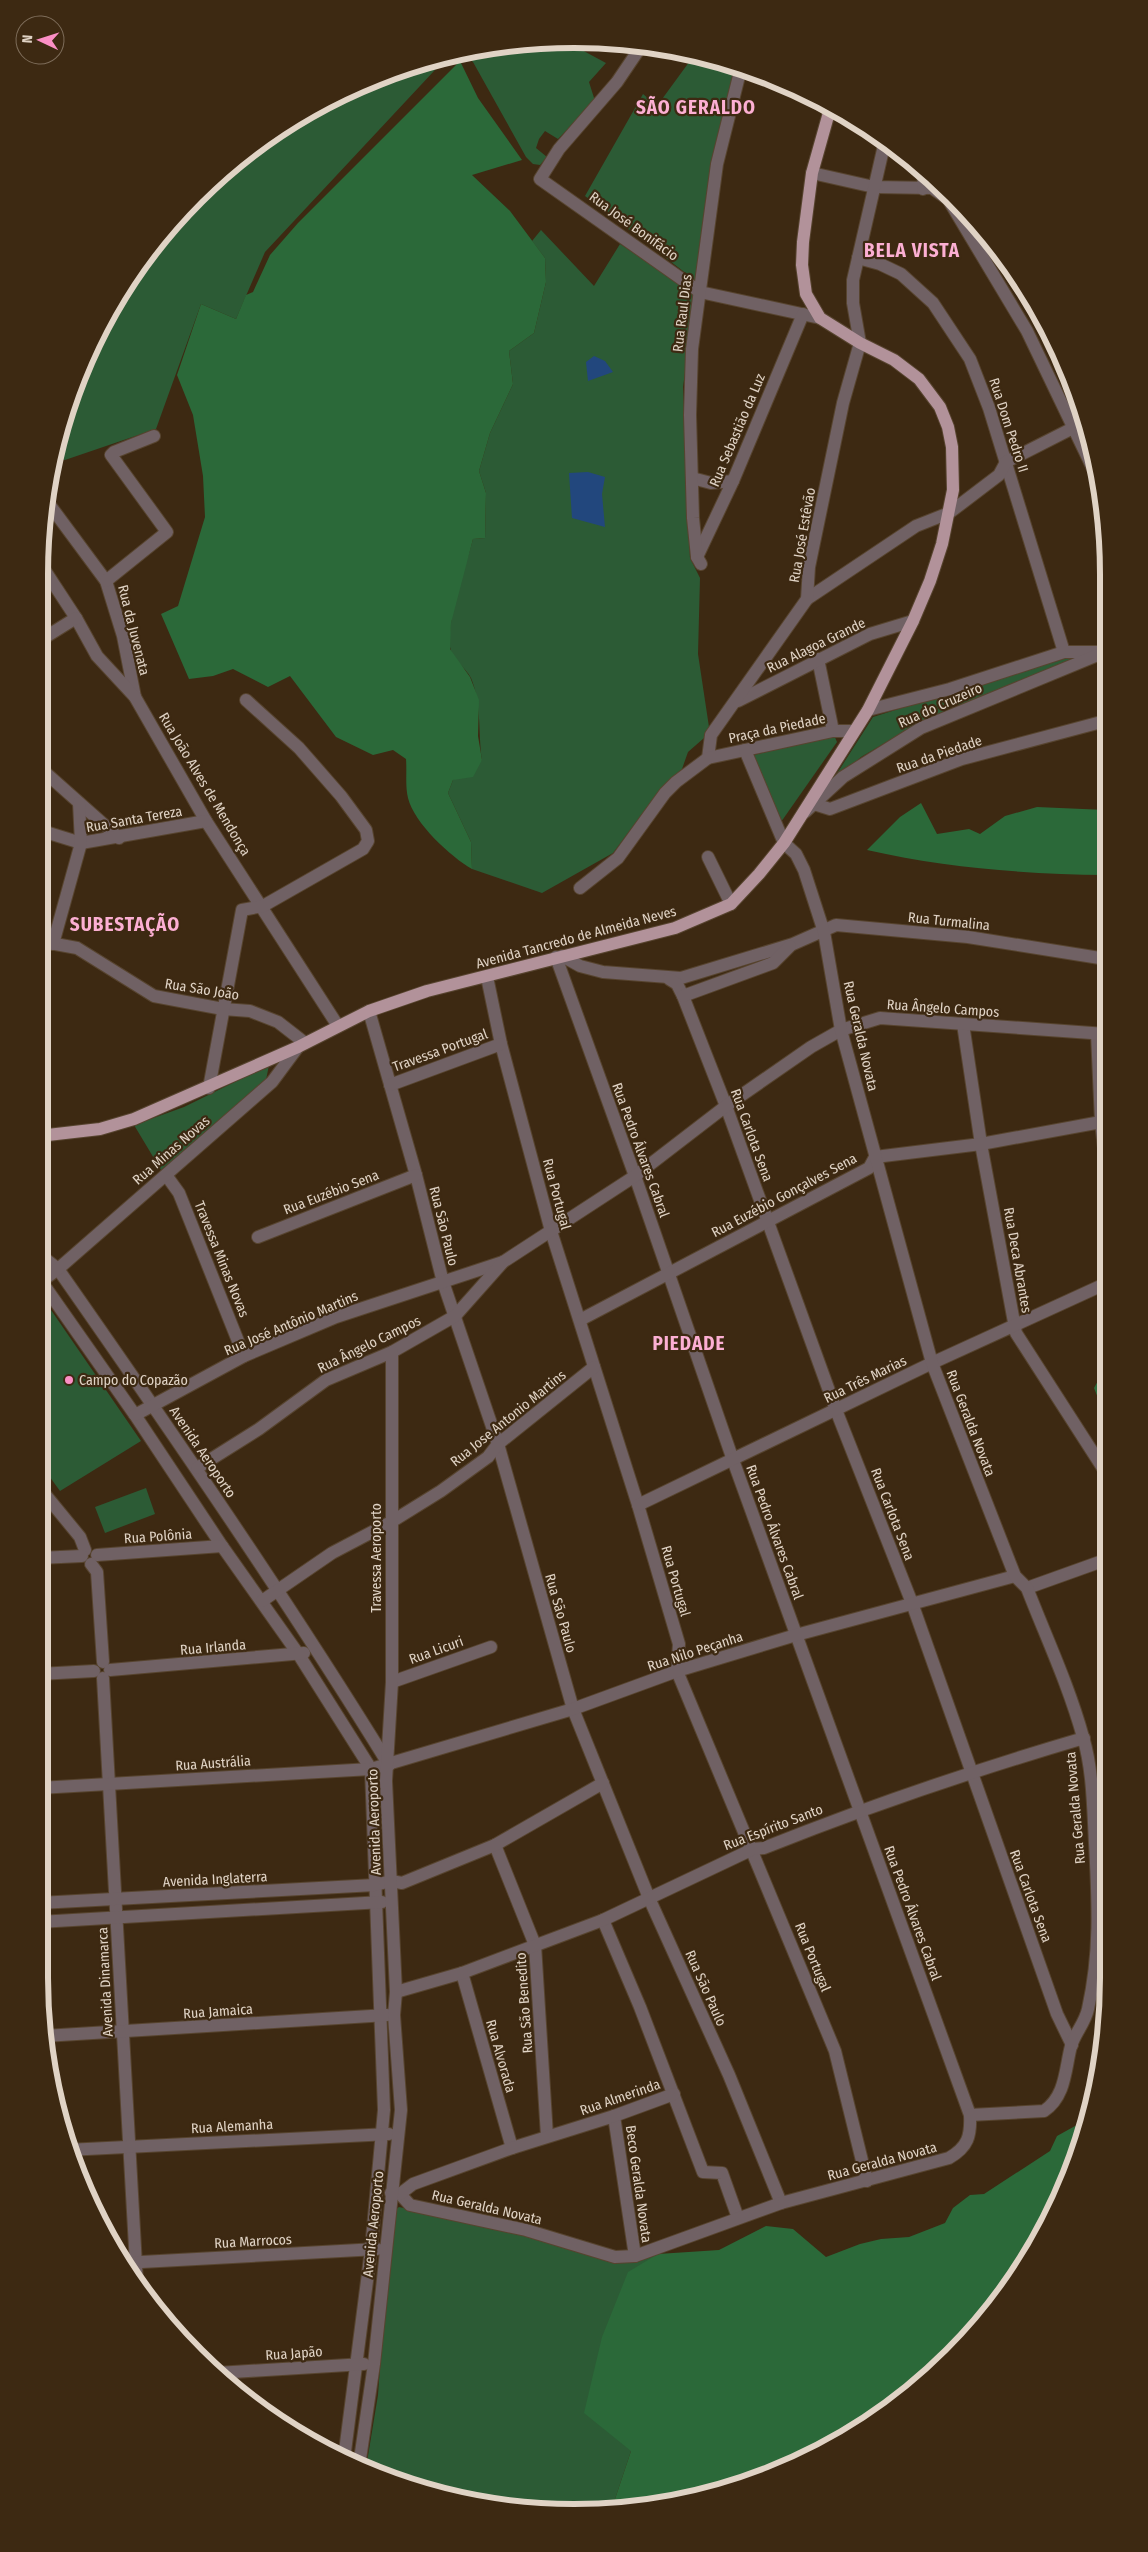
<svg xmlns="http://www.w3.org/2000/svg" width="1148" height="2552" viewBox="0 0 1148 2552" font-family="'Fira Sans Condensed',sans-serif">
  <style>
    .green { fill: #2c5b35 }
    .forest { fill: #2b6939 }
    .water { fill: #22477d }
    .lines { fill: none; stroke-linecap: round; stroke-linejoin: round }
    .minor-casing { stroke: #57442f; stroke-width: 14 }
    .major-casing { stroke: #57442f; stroke-width: 14 }
    .minor { stroke: #706164; stroke-width: 12 }
    .major { stroke: #b2929a; stroke-width: 12 }
    .poi-dot { fill: #fb8fc5; stroke: #3d2912; stroke-width: 2 }
    .labels { text-anchor: middle; stroke-width: 4.5; stroke-linejoin: round; paint-order: stroke }
    .street-label { font-size: 14px; fill: #e0d3c5; stroke: #3d2912 }
    .poi-label { font-size: 14px; fill: #e0d3c5; stroke: #3d2912; text-anchor: start }
    .district-label { font-size: 19px; font-weight: bold; letter-spacing: 1px; fill: #fcafd3; stroke: #3d2912 }
    .rim { fill: none; stroke: #e0d3c5; stroke-width: 6 }
  </style>
  <rect width="100%" height="100%" fill="#3d2912"/>
  <g class="green">
    <path d="M567,39v3l39,21 -17,19 6,19 -37,38 -13,-8 -6,8 -3,9 11,9 -7,8 -7,-1 -7,-7 -53,-95 -12,-10z"/>
    <path d="M695,54l40,12 -26,112 -13,103 -111,-85 58,-102 14,12z"/>
    <path d="M448,56l-183,196 -29,67 -35,-15 -45,125 -91,31 -12,-2 26,-89 50,-92 66,-81 81,-67 93,-49z"/>
    <path d="M541,230l53,56 26,-42 76,49 -13,94 7,171 10,20 -2,76 11,73 -5,11 -16,14 -6,17 -22,21 -47,63 -71,40 -70,-24 -1,-27 -23,-49 5,-13 29,-20c-4,-27 0,-56 -11,-82 -5,-10 -20,-20 -21,-31 -2,-36 14,-74 23,-108l12,-1 1,-45 -7,-22 11,-38 23,-49 -4,-33 25,-18 12,-51 -1,-24 -13,-17z"/>
    <path d="M1090,655l-132,51 -3,-15 111,-34z"/>
    <path d="M943,695l4,16 -35,16 -51,30 -32,29 44,-69z"/>
    <path d="M834,735l3,7 -56,80 -27,-67z"/>
    <path d="M269,1065l-3,15 -105,90 -27,-45 50,-18z"/>
    <path d="M51,1310l90,131 -81,50 -21,-29v-143z"/>
    <path d="M146,1488l9,26 -50,19 -10,-26z"/>
    <path d="M399,2207l114,25 101,31 44,-9 -27,197 -20,60c-83,5 -169,-8 -245,-43l12,-73 8,-112 9,-73z"/>
  </g>
  <g class="forest">
    <path d="M460,61l18,37 44,62 -50,15 38,36 35,47 1,24 -12,51 -25,18 4,33 -23,49 -11,38 7,22 -1,45 -12,1 -22,84 -1,26 20,28 9,23 -1,36 4,24 -9,17 -20,3 -5,13 23,49 1,27c-21,-12 -58,-46 -64,-71 -3,-12 -1,-26 -2,-39l-13,-9 -20,5 -37,-18 -46,-61 -22,11 -35,-18 -20,7 -24,3 -28,-65 17,-8 27,-89 -2,-41 -10,-61 -16,-40 24,-71 35,15 10,-24 7,-3 17,-37 28,-32z"/>
    <path d="M921,803l16,31 32,-5 11,5 25,-18 32,-9 69,3v65c-82,-1 -160,-7 -239,-25l33,-33z"/>
    <path d="M1107,1342l1,81 -14,-35 11,-20 -2,-16z"/>
    <path d="M1087,2123c-13,42 -27,84 -49,122 -9,14 -20,27 -29,41 -11,15 -21,32 -33,46 -94,102 -226,170 -365,179l20,-60 -47,-38 18,-76 26,-65 30,-18 61,-4 47,-24 27,3 33,28 34,-13 21,-5 28,-2 36,-14 8,-15 17,-13 14,-1 66,-43 7,-15 18,-10z"/>
  </g>
  <g class="water">
    <path d="M594,356l11,5 8,11 -25,9 -2,-19z"/>
    <path d="M588,472l17,5 -3,17 3,33 -33,-9 -3,-45z"/>
  </g>
  <g class="lines">
    <g class="minor-casing">
      <g id="minor">
        <path d="M642,45l-25,37 -58,67 -19,30 160,113 120,26"/>
        <path d="M812,173l62,14 58,1 16,11 79,132 71,148"/>
        <path d="M923,189l1,-15"/>
        <path d="M858,258l22,6 21,10 32,29 37,56 19,49 75,244"/>
        <path d="M692,478l19,5 22,-2"/>
        <path d="M46,500l60,81 17,55 12,61"/>
        <path d="M697,557l36,-76 70,-167"/>
        <path d="M40,563l36,55 21,38 38,41 71,124 132,205"/>
        <path d="M701,564l-4,-7 -4,-39 -3,-103 2,-66 25,-185 24,-96"/>
        <path d="M106,581l61,-49 -56,-77 3,-3 40,-16"/>
        <path d="M807,599l109,-73 33,-13 50,-38 7,-13 67,-34"/>
        <path d="M39,641l37,-23"/>
        <path d="M818,659l15,72"/>
        <path d="M738,701l132,-67 43,-13"/>
        <path d="M868,710l82,-21 114,-37h38"/>
        <path d="M708,758l3,-23 96,-136 2,-32 34,-164 17,-60 -7,-40v-23l32,-139"/>
        <path d="M39,767l80,71"/>
        <path d="M814,804l16,5 132,-50 143,-38"/>
        <path d="M805,812l38,-35 78,-49 184,-76"/>
        <path d="M39,830l42,13 125,-22"/>
        <path d="M708,857l23,47"/>
        <path d="M580,888l38,-30 47,-65 11,-11 32,-24 125,-27h20"/>
        <path d="M39,941l38,7 77,48 69,13 27,2 28,11 27,21"/>
        <path d="M53,944l28,-101 -2,-40"/>
        <path d="M562,956l18,10 23,6 78,6 112,-34 43,-19 132,12 138,22"/>
        <path d="M556,957l79,219 98,284 237,655"/>
        <path d="M487,977l14,67 50,187 87,274 41,139 -2,27 158,380 32,130"/>
        <path d="M669,979l8,5 6,12 43,110 110,304 76,193 145,411 15,31"/>
        <path d="M683,996l90,-33 17,-17"/>
        <path d="M369,1011l47,164 27,107 55,162 75,265 76,189 80,177 52,128"/>
        <path d="M963,1024l18,120 35,189 92,143"/>
        <path d="M1097,1034l4,88 6,52"/>
        <path d="M390,1085l111,-41"/>
        <path d="M209,1088l33,-178 21,-4 100,-57 5,-8 -2,-11 -25,-34 -42,-48 -53,-48"/>
        <path d="M166,1175l13,18 65,163"/>
        <path d="M258,1237l158,-62"/>
        <path d="M39,1254l19,15c114,163 226,326 331,496"/>
        <path d="M39,1278l96,137 87,131 77,109 72,114 13,341 -13,140 -27,209"/>
        <path d="M39,1283l19,-14 214,-187 26,-35"/>
        <path d="M580,1320l289,-152 6,-11 106,-13 120,-22"/>
        <path d="M135,1415l109,-59 92,-39 167,-55"/>
        <path d="M197,1468l62,-39 67,-49 66,-28 63,-36 48,-54 132,-86 91,-70 85,-59 30,-17 39,-12 226,16"/>
        <path d="M39,1487l41,50 5,13"/>
        <path d="M638,1505l294,-142 175,-80"/>
        <path d="M97,1555l125,-9"/>
        <path d="M39,1558l43,-2"/>
        <path d="M91,1564l6,8 6,90"/>
        <path d="M1027,1588l81,-29"/>
        <path d="M262,1601l70,-48 59,-31 50,-31 47,-34 10,-13 96,-77"/>
        <path d="M110,1670l194,-17"/>
        <path d="M39,1674l55,-3"/>
        <path d="M103,1678l34,605"/>
        <path d="M392,1682l99,-35"/>
        <path d="M39,1788l332,-19 202,-60 104,-38 119,-36 219,-59"/>
        <path d="M495,1845l40,100 12,191"/>
        <path d="M39,1903l336,-18 16,-4 11,2 93,-38 108,-62"/>
        <path d="M603,1920l37,87 63,165 19,1 16,45"/>
        <path d="M39,1922l343,-20"/>
        <path d="M462,1973l50,175"/>
        <path d="M396,1992l66,-19 141,-53 150,-71 11,-1c105,-42 211,-78 320,-110"/>
        <path d="M44,2036l343,-21"/>
        <path d="M614,2116l21,140"/>
        <path d="M67,2150l322,-16"/>
        <path d="M391,2193l9,1 10,11 116,25 89,27 20,-1 146,-53 168,-45c19,-11 22,-22 21,-43l74,-4c22,-15 21,-42 27,-65 4,-13 14,-23 17,-37 13,-58 10,-108 7,-166 -2,-35 -2,-73 -12,-106 -14,-51 -37,-100 -56,-149l-12,-12 -83,-213 -91,-333 -17,-98 -20,-62 -8,-16 -12,-11 -39,-93"/>
        <path d="M400,2194l13,-10 99,-36 102,-32 60,-22"/>
        <path d="M123,2263l254,-14"/>
        <path d="M217,2373l147,-9"/>
        <path d="M359,2466l15,-102 27,-254 -7,-95 2,-23 -10,-211 6,-99v-330"/>
      </g>
    </g>
    <g class="major-casing">
      <path id="major" d="M39,1136l61,-7 34,-10 164,-72 71,-36 58,-20 248,-63 56,-24 28,-30 25,-31 84,-133 45,-89 17,-40 12,-37 11,-54 -1,-43 -4,-20 -8,-20 -21,-28 -25,-19 -34,-17 -40,-25 -14,-24 -4,-29 1,-23 9,-69 18,-64"/>
    </g>
    <use href="#minor" class="minor"/>
    <use href="#major" class="major"/>
  </g>
  <circle class="poi-dot" cx="69" cy="1380" r="5"/>
  <g class="labels">
    <g class="street-label">
      <text transform="translate(634 226) rotate(36)" y="5">Rua José Bonifácio</text>
      <text transform="translate(682 313) rotate(-83)" y="5">Rua Raul Dias</text>
      <text transform="translate(1009 425) rotate(72)" y="5">Rua Dom Pedro II</text>
      <text transform="translate(737 430) rotate(-67)" y="5">Rua Sebastião da Luz</text>
      <text transform="translate(802 535) rotate(-80)" y="5">Rua José Estêvão</text>
      <text transform="translate(134 630) rotate(76)" y="5">Rua da Juvenata</text>
      <text transform="translate(816 645) rotate(-26)" y="5">Rua Alagoa Grande</text>
      <text transform="translate(940 705) rotate(-24)" y="5">Rua do Cruzeiro</text>
      <text transform="translate(777 728) rotate(-12)" y="5">Praça da Piedade</text>
      <text transform="translate(939 754) rotate(-19)" y="5">Rua da Piedade</text>
      <text transform="translate(205 784) rotate(59)" y="5">Rua João Alves de Mendonça</text>
      <text transform="translate(134 819) rotate(-10)" y="5">Rua Santa Tereza</text>
      <text transform="translate(949 921) rotate(6)" y="5">Rua Turmalina</text>
      <text transform="translate(576 937) rotate(-15)" y="5">Avenida Tancredo de Almeida Neves</text>
      <text transform="translate(202 989) rotate(9)" y="5">Rua São João</text>
      <text transform="translate(943 1008) rotate(4)" y="5">Rua Ângelo Campos</text>
      <text transform="translate(861 1036) rotate(77)" y="5">Rua Geralda Novata</text>
      <text transform="translate(440 1050) rotate(-20)" y="5">Travessa Portugal</text>
      <text transform="translate(752 1135) rotate(70)" y="5">Rua Carlota Sena</text>
      <text transform="translate(171 1150) rotate(-41)" y="5">Rua Minas Novas</text>
      <text transform="translate(641 1150) rotate(70)" y="5">Rua Pedro Álvares Cabral</text>
      <text transform="translate(331 1192) rotate(-21)" y="5">Rua Euzébio Sena</text>
      <text transform="translate(557 1194) rotate(75)" y="5">Rua Portugal</text>
      <text transform="translate(784 1195) rotate(-28)" y="5">Rua Euzébio Gonçalves Sena</text>
      <text transform="translate(444 1226) rotate(76)" y="5">Rua São Paulo</text>
      <text transform="translate(222 1259) rotate(68)" y="5">Travessa Minas Novas</text>
      <text transform="translate(1018 1260) rotate(80)" y="5">Rua Deca Abrantes</text>
      <text transform="translate(291 1323) rotate(-23)" y="5">Rua José Antônio Martins</text>
      <text transform="translate(369 1344) rotate(-26)" y="5">Rua Ângelo Campos</text>
      <text transform="translate(865 1379) rotate(-26)" y="5">Rua Três Marias</text>
      <text transform="translate(508 1418) rotate(-39)" y="5">Rua Jose Antonio Martins</text>
      <text transform="translate(971 1423) rotate(69)" y="5">Rua Geralda Novata</text>
      <text transform="translate(203 1452) rotate(56)" y="5">Avenida Aeroporto</text>
      <text transform="translate(893 1514) rotate(69)" y="5">Rua Carlota Sena</text>
      <text transform="translate(775 1532) rotate(70)" y="5">Rua Pedro Álvares Cabral</text>
      <text transform="translate(158 1536) rotate(-4)" y="5">Rua Polônia</text>
      <text transform="translate(376 1558) rotate(-90)" y="5">Travessa Aeroporto</text>
      <text transform="translate(676 1581) rotate(74)" y="5">Rua Portugal</text>
      <text transform="translate(561 1613) rotate(74)" y="5">Rua São Paulo</text>
      <text transform="translate(213 1647) rotate(-5)" y="5">Rua Irlanda</text>
      <text transform="translate(436 1650) rotate(-20)" y="5">Rua Licuri</text>
      <text transform="translate(695 1651) rotate(-18)" y="5">Rua Nilo Peçanha</text>
      <text transform="translate(213 1763) rotate(-4)" y="5">Rua Austrália</text>
      <text transform="translate(1075 1808) rotate(-95)" y="5">Rua Geralda Novata</text>
      <text transform="translate(374 1822) rotate(-92)" y="5">Avenida Aeroporto</text>
      <text transform="translate(773 1827) rotate(-21)" y="5">Rua Espírito Santo</text>
      <text transform="translate(215 1879) rotate(-3)" y="5">Avenida Inglaterra</text>
      <text transform="translate(1031 1896) rotate(70)" y="5">Rua Carlota Sena</text>
      <text transform="translate(913 1913) rotate(70)" y="5">Rua Pedro Álvares Cabral</text>
      <text transform="translate(813 1957) rotate(68)" y="5">Rua Portugal</text>
      <text transform="translate(105 1982) rotate(-93)" y="5">Avenida Dinamarca</text>
      <text transform="translate(706 1988) rotate(66)" y="5">Rua São Paulo</text>
      <text transform="translate(524 2003) rotate(-94)" y="5">Rua São Benedito</text>
      <text transform="translate(218 2011) rotate(-4)" y="5">Rua Jamaica</text>
      <text transform="translate(501 2056) rotate(74)" y="5">Rua Alvorada</text>
      <text transform="translate(620 2097) rotate(-19)" y="5">Rua Almerinda</text>
      <text transform="translate(232 2126) rotate(-3)" y="5">Rua Alemanha</text>
      <text transform="translate(882 2161) rotate(-15)" y="5">Rua Geralda Novata</text>
      <text transform="translate(639 2184) rotate(82)" y="5">Beco Geralda Novata</text>
      <text transform="translate(487 2207) rotate(13)" y="5">Rua Geralda Novata</text>
      <text transform="translate(373 2224) rotate(-84)" y="5">Avenida Aeroporto</text>
      <text transform="translate(253 2241) rotate(-3)" y="5">Rua Marrocos</text>
      <text transform="translate(294 2353) rotate(-4)" y="5">Rua Japão</text>
    </g>
    <g class="poi-label">
      <text x="79" y="1385">Campo do Copazão</text>
    </g>
    <g class="district-label">
      <text x="696" y="114">SÃO GERALDO</text>
      <text x="912" y="257">BELA VISTA</text>
      <text x="125" y="931">SUBESTAÇÃO</text>
      <text x="689" y="1350">PIEDADE</text>
    </g>
  </g>
  <path d="M0 0H1148V2552H0ZM574 48H574A526 526 0 0 1 1100 574V1978A526 526 0 0 1 574 2504H574A526 526 0 0 1 48 1978V574A526 526 0 0 1 574 48Z" fill="#3d2912" fill-rule="evenodd"/>
  <path class="rim" d="M574 48H574A526 526 0 0 1 1100 574V1978A526 526 0 0 1 574 2504H574A526 526 0 0 1 48 1978V574A526 526 0 0 1 574 48Z"/>
  <g transform="translate(40 40) rotate(274)"><circle r="24" fill="#3d2912" stroke="#7e6d5a"/>
  <path d="M0-4L9 19L0 12L-9 19Z" fill="#fb8fc5"/>
  <text y="-8" font-size="14" font-weight="bold" text-anchor="middle" fill="#e0d3c5">N</text>
  </g>
</svg>
